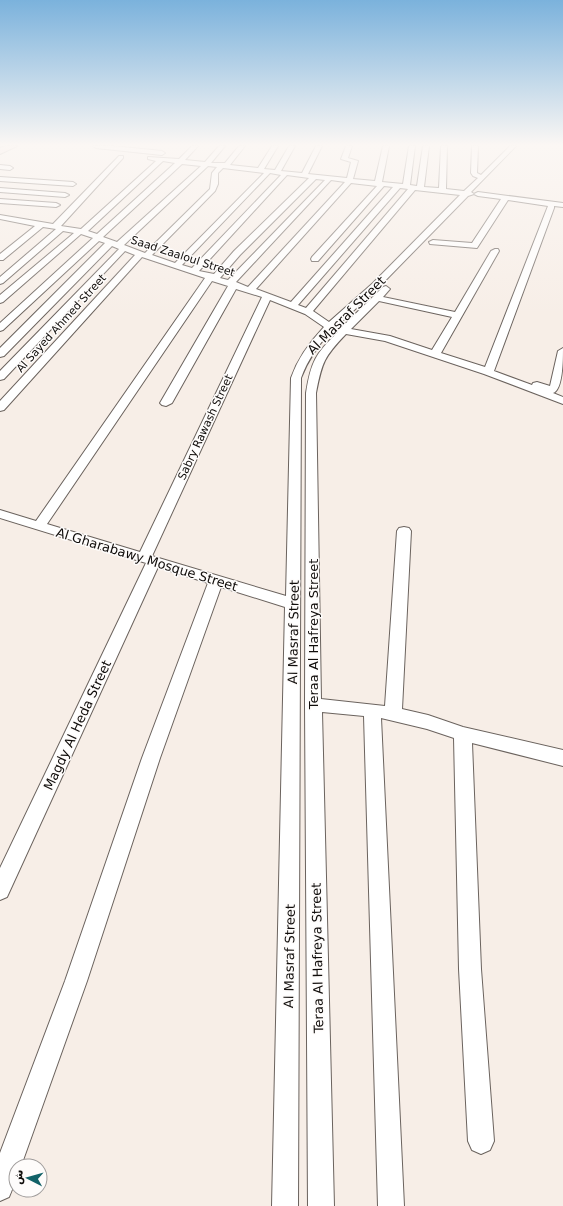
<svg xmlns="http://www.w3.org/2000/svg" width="563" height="1206" viewBox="0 0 563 1206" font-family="'DejaVu Sans','Noto Naskh Arabic',sans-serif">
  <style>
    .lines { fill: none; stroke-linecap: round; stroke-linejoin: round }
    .street-casing { stroke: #6b635e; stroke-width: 2 }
    .secondary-casing { stroke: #6b635e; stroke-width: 2 }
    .street { fill: #fff; fill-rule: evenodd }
    .secondary { fill: #f5d2d4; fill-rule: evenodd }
    .labels { text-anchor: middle; stroke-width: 3; stroke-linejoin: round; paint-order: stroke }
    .far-street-label { font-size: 11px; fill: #100d0b; stroke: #fefcfb }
    .street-label { font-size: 13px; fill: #100d0b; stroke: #fefcfb }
  </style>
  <rect width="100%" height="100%" fill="#f7eee7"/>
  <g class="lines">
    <g class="street-casing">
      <g id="street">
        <path d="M93,146h20l49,5 3,2 -3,2 -66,-7z"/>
        <path d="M192,146h6l-13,14 20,2 14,-16h6l-14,17h14l14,-17h6l-15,19 28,3 14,-22h6l-14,23 11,1 14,-24h6l-14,25 21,2 14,-27h6l-14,28 39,4 4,-16 -10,-3 5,-13h6l-4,12 10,3 -5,18 22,2 8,-35h6l-7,36 21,2 6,-38h6l-5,39 7,1 6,-40h6l-5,41 15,1 2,-42h6l-1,43 18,2 14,-13 -5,-2 -2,-3 1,-27h6l-1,27 4,2 29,-29h6l-45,46 3,2 4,-2 85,11v4l-9,-1v2l-60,163 38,14 1,-2 4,-1 13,4 8,-35 5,-3c0,12 0,42 -10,45l10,4v7l-79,-30 -99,-33 -39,-7c-22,23 -24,28 -30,59l5,306 64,7 12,-175 2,-3 5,-1 5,1 2,3 -9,178 26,6 35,12 100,23v16l-91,-23 9,226 13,172 -4,9 -9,4 -9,-4 -4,-9 -9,-172 -5,-231 -27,-9 -46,-11 23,488h-26l-14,-490 -42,-4 12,494h-26l-3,-501 1,-312c5,-31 9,-39 32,-61l-6,-2c-14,15 -24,29 -31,48l-3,828h-26l13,-599 -64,-20 -61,171 -73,223 -66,185h-5c0,12 -2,20 -7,31l-9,4v-48l65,-172 77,-223 66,-175 -50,-16 -151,330 -7,3v-32l146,-305 -146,-45v-8l36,11 169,-243 -63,-21 -138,153 -4,1v-10l135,-146 -10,-4 -121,128 -4,1v-9l119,-122 -7,-3 -108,110 -4,1v-9l105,-105 -6,-2 -96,89 -3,1v-8l93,-85 -12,-4 -78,68 -3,1v-8l74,-62 -11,-2 -60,52 -3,1v-7l56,-48 -13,-2 -40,33h-3v-6l35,-28 -35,-7v-4l53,9 66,-68h4v2l-62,68 20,3 75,-68 -8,-2v-2l31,2zM163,161l12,2 -78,71 -9,-3zM182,164l19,2 -84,76 -14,-5zM208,166l9,1 -5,6 -2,16 -65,64 -21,-8zM223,168l41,5 -89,90 -23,-8 63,-64 3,-7v-11zM270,173l11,2 -89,93 -10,-3zM287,175l22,3 -75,73 -20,23 -15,-3zM316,179l9,1 -97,100 -8,-2 20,-23zM331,180l14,2 -97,105 -12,-5zM351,183l26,3 -65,71 -1,2 1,2h6l66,-75 9,1 -102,115 -35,-13zM400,188l8,1 -102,119 -8,-3zM415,190l45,5 -87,88 -44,39 -16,-11zM474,194l4,2 23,3 -29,44 -39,-3 -4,2 1,2 47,4 31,-48 40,6 -63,161 -44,-14 58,-102 -1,-2h-3l-4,2 -36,61 -72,-15 7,-8 -4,-3 -3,1 -41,40 -5,-1 42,-39 89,-91zM212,281l16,5 -68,117 2,2 4,1 6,-3 64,-114 26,8 -122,255 -93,-28zM270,300l35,14 19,13c-15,16 -26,31 -33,51l-5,218 -134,-40zM379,301l73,16 -20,33 -42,-14 -39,-7z"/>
        <path d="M0,165l10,1 3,2 -3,2 -10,-1z"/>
        <path d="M0,177l73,5 3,2 -3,2 -73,-5z"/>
        <path d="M0,188l65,5 4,2 -4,2 -65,-5z"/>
        <path d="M0,199l56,4 4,2 -4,2 -56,-4z"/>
      </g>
    </g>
    <g class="secondary-casing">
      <path id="secondary" d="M5,146h12l-17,8v-6z"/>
    </g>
    <use href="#street" class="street"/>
    <use href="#secondary" class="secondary"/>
  </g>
  <linearGradient id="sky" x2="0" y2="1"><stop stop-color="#7bb2dc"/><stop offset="0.46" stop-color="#fbf7f4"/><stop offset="1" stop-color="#fbf7f4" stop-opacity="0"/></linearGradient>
  <rect width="563" height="315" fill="url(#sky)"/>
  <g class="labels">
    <g class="far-street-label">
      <text transform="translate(183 256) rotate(18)" y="4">Saad Zaaloul Street</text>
      <text transform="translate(61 323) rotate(-48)" y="4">Al Sayed Ahmed Street</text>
      <text transform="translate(205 427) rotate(-65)" y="4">Sabry Rawash Street</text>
    </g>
    <g class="street-label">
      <text transform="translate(346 315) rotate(-45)" y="5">Al Masraf Street</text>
      <text transform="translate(147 559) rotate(17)" y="5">Al Gharabawy Mosque Street</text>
      <text transform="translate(293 632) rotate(-89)" y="5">Al Masraf Street</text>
      <text transform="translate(313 634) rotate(-90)" y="5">Teraa Al Hafreya Street</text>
      <text transform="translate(77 725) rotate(-65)" y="5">Magdy Al Heda Street</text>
      <text transform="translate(289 956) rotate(-89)" y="5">Al Masraf Street</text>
      <text transform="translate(317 958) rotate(-91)" y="5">Teraa Al Hafreya Street</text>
    </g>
  </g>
  <g transform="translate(28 1178) rotate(276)"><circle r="19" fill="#fefcfb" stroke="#9f9c9b"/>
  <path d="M0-3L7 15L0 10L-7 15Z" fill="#116167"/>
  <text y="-6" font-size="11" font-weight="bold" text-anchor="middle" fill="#100d0b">ش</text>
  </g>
</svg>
